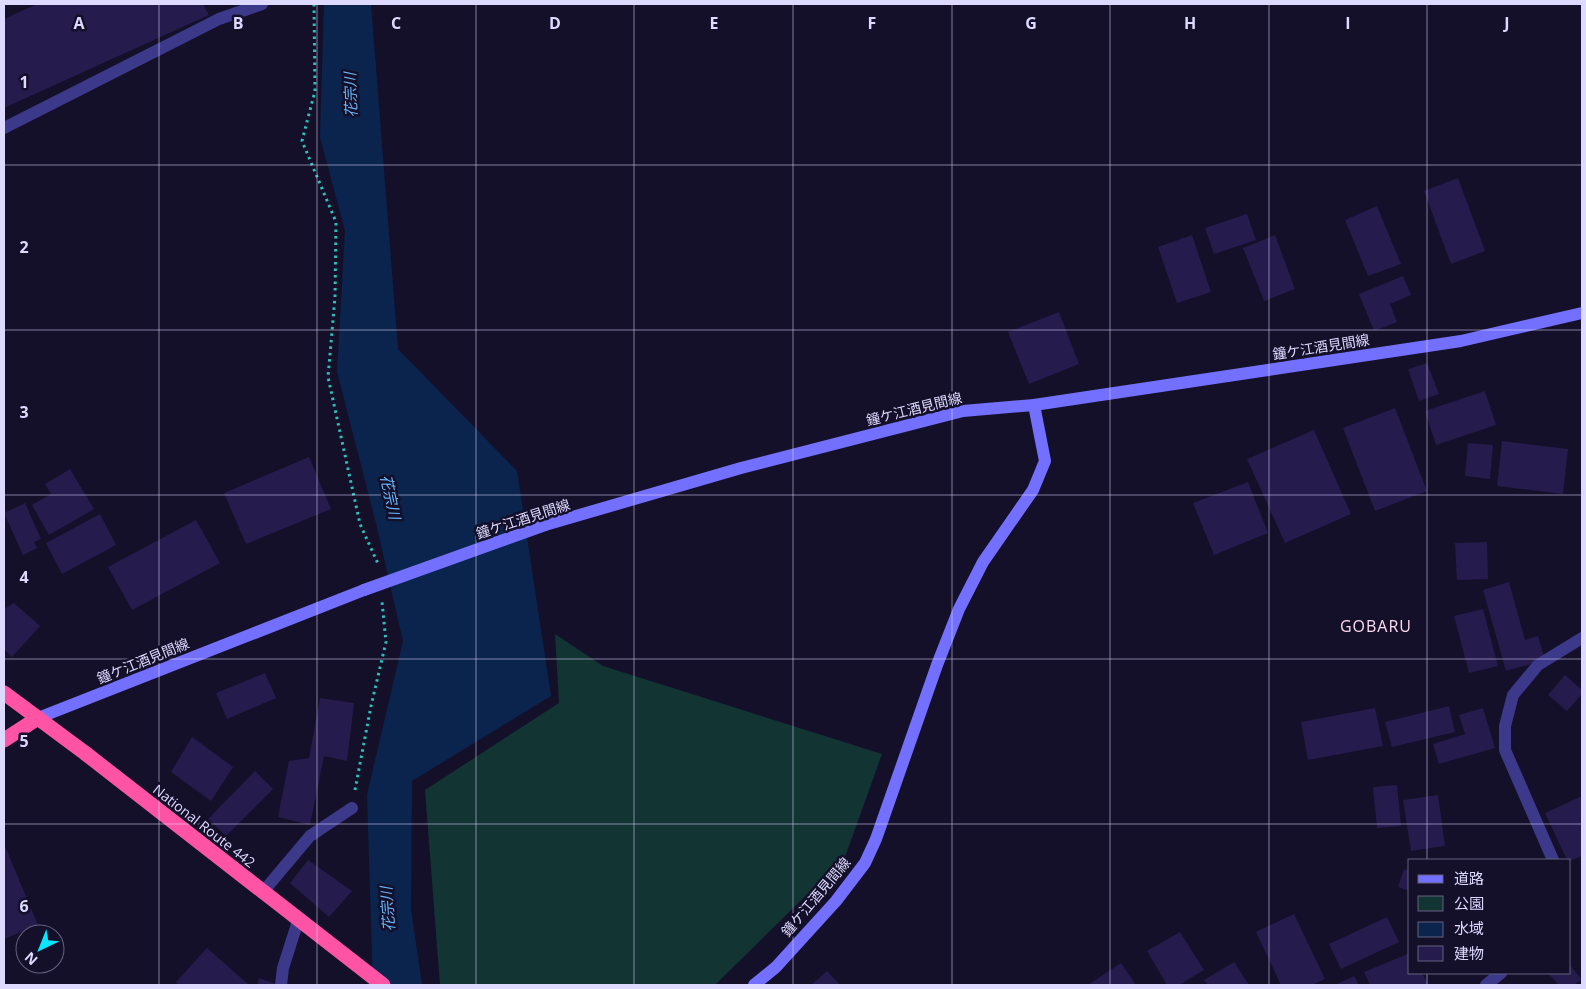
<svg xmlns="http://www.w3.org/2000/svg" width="1586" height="989" viewBox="0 0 1586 989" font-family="'Open Sans','Noto Sans JP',sans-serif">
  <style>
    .green { fill: #123534 }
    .water { fill: #0b244e }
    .building { fill: #251b4c }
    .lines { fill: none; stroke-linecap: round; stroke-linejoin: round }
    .path { stroke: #2cc0b8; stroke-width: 3; stroke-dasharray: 2.5 4; stroke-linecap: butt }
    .street { stroke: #3c398b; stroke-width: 12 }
    .secondary { stroke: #7470ff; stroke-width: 12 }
    .highway { stroke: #ff54a6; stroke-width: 15 }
    .secondary-bridge { stroke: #7470ff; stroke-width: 12 }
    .grid { fill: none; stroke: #ded9ff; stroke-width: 1; stroke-opacity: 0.55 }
    .labels { text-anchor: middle; stroke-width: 5; stroke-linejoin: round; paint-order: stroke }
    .street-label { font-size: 14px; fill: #ded9ff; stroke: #14102a }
    .water-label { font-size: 15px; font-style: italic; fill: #67b8ff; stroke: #14102a }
    .quarter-label { font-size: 16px; letter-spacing: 1px; fill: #ffdbf2; stroke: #14102a }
    .grid-label { font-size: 16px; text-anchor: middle; font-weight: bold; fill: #ded9ff; stroke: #14102a; stroke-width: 5; stroke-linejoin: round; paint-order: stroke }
  </style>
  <rect width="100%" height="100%" fill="#14102a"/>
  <path class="green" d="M555,634l48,32 279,88 -37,103 -130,128h-275l-15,-195 134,-87z"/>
  <path class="water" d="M324,4h47l27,345 119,122 34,225 -139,85 -1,128 11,76h-49l-6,-190 36,-154 -27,-118 -39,-151 8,-141 -25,-94z"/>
  <g class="building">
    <path d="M37,4h166l6,11 -205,93v-89z"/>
    <path d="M1458,178l27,73 -34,13 -27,-73z"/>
    <path d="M1377,206l24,58 -33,12 -23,-56z"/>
    <path d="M1247,214l9,26 -42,14 -9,-26z"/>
    <path d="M1192,235l19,57 -34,11 -19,-56z"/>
    <path d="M1275,235l20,54 -31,12 -21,-53z"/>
    <path d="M1403,276l8,19 -21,9 7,18 -23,9 -15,-37z"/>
    <path d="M1059,312l20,52 -50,20 -21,-52z"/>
    <path d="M1427,363l12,31 -20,7 -11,-32z"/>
    <path d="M1485,391l11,34 -60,20 -11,-34z"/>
    <path d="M1395,408l32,83 -52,20 -32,-83z"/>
    <path d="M1314,430l37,84 -66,29 -38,-84z"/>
    <path d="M1502,441l66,8 -5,45 -66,-8z"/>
    <path d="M1468,443l25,2 -3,34 -25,-3z"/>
    <path d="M309,457l22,52 -85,35 -22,-51z"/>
    <path d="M70,469l24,40 -45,26 -17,-30 19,-11 -6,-10z"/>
    <path d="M1248,482l20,51 -54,22 -21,-52z"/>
    <path d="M25,503l16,36 -7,3 3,6 -14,7 -19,-42z"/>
    <path d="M100,514l16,31 -54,29 -16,-31z"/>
    <path d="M196,520l24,43 -88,47 -24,-43z"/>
    <path d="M1487,542l1,37 -31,1 -2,-37z"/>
    <path d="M1509,582l16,58 13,-4 7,24 -39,11 -23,-81z"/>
    <path d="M14,603l26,23 -28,31 -8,-8v-40z"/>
    <path d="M1483,609l15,57 -29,7 -15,-57z"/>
    <path d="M265,673l11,25 -49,21 -11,-26z"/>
    <path d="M1565,675l17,15v4l-15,17 -19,-16z"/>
    <path d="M320,698l34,5 -7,58 -23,-5 -14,69 -32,-8 11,-56 20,-3z"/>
    <path d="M1449,706l6,26 -63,15 -7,-25z"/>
    <path d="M1375,708l8,38 -75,14 -7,-38z"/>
    <path d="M1483,708l12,40 -56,16 -6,-20 32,-10 -6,-19z"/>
    <path d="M192,737l41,30 -22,34 -40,-29z"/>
    <path d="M255,771l18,18 -47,47 -18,-17z"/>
    <path d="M1397,785l4,41 -24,2 -4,-41z"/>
    <path d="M1438,795l7,51 -34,5 -8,-51z"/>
    <path d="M1582,796v60l-12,5 -3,-1 -22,-47z"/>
    <path d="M4,844l34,81 -34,14z"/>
    <path d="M308,860l44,31 -23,26 -39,-34z"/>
    <path d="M1404,869l6,2v20l-12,-4z"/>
    <path d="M1294,914l31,65 -13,6h-31l-25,-53z"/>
    <path d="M1387,917l12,25 -58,27 -12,-25z"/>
    <path d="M1180,932l24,38 -25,15h-12l-20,-34z"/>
    <path d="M207,948l42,37h-70l-3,-3z"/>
    <path d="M1410,953v20h12l6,12h-58l-6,-13z"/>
    <path d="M1234,962l15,23h-41l-4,-5z"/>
    <path d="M1121,963l15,22h-48z"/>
    <path d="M1570,966l12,13 -8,6h-15l-11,-12h22z"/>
    <path d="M827,971l13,14h-29z"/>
    <path d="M1354,976l5,9h-24z"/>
    <path d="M259,978l20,7h-22z"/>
  </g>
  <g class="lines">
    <g class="path">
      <path d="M314,4l1,87 -13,50 34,81 -1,75 -7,80 32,147 19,42"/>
      <path d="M355,790l16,-84 15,-64 -4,-40"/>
    </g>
    <g class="street">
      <path d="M4,128l215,-109 43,-15"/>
      <path d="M1553,860l-48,-110v-24l8,-31 25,-30 44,-27"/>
      <path d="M262,893l48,-57 42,-28"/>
      <path d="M281,985l2,-17 15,-47"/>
      <path d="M1486,985l15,-12"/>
    </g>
    <g class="secondary">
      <path d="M545,525l196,-57 222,-57 71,-6 427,-64 121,-28"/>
      <path d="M38,718l326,-128"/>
      <path d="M754,985l22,-18 60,-66 29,-38 11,-24 61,-174 22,-56 24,-47 50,-72 12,-29 -11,-56"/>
    </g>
    <g class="highway">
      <path d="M4,693l81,60 298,232"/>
      <path d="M4,740l34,-22"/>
    </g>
    <path class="secondary-bridge" d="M364,590l181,-65"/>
  </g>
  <path class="grid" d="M159,4v981M317,4v981M476,4v981M634,4v981M793,4v981M952,4v981M1110,4v981M1269,4v981M1427,4v856M4,165h1578M4,330h1578M4,495h1578M4,659h1578M4,824h1578M1427,973v12"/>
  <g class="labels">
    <g class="street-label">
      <text transform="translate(1321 347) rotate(-9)" y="5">鐘ケ江酒見間線</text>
      <text transform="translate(914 409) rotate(-14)" y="5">鐘ケ江酒見間線</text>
      <text transform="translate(523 519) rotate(-18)" y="5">鐘ケ江酒見間線</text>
      <text transform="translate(143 661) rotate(-22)" y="5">鐘ケ江酒見間線</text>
      <text transform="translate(204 826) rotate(38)" y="5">National Route 442</text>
      <text transform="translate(816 897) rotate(-50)" y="5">鐘ケ江酒見間線</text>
    </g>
    <g class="water-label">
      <text transform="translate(351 95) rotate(-92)" y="5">花宗川</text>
      <text transform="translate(390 497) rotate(78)" y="5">花宗川</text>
      <text transform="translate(388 909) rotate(-94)" y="5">花宗川</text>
    </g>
    <g class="quarter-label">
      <text x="1376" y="632">GOBARU</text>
    </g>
  </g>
  <g class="grid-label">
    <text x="79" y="29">A</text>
    <text x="238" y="29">B</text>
    <text x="396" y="29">C</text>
    <text x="555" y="29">D</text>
    <text x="714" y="29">E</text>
    <text x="872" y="29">F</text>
    <text x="1031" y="29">G</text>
    <text x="1190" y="29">H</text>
    <text x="1348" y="29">I</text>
    <text x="1507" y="29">J</text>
    <text x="24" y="88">1</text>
    <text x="24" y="253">2</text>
    <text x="24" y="418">3</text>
    <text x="24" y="583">4</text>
    <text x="24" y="747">5</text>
    <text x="24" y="912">6</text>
  </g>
  <rect width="1586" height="989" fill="none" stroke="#ded9ff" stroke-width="10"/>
  <rect x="1408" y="859" width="162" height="115" fill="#14102a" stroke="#65607f"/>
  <rect x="1418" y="875" width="25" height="8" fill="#7470ff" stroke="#65607f"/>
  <text x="1454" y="884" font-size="15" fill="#ded9ff">道路</text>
  <rect x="1418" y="896" width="25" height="15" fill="#123534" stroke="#65607f"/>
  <text x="1454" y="909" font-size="15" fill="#ded9ff">公園</text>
  <rect x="1418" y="922" width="25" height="15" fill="#0b244e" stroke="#65607f"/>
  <text x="1454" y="934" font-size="15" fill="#ded9ff">水域</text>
  <rect x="1418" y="946" width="25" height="15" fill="#251b4c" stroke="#65607f"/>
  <text x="1454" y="959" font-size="15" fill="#ded9ff">建物</text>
  <g transform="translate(40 949) rotate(223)"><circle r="24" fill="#14102a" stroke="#65607f"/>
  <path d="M0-4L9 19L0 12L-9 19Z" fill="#05e6ff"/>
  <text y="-8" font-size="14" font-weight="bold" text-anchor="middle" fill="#ded9ff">N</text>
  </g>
</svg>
